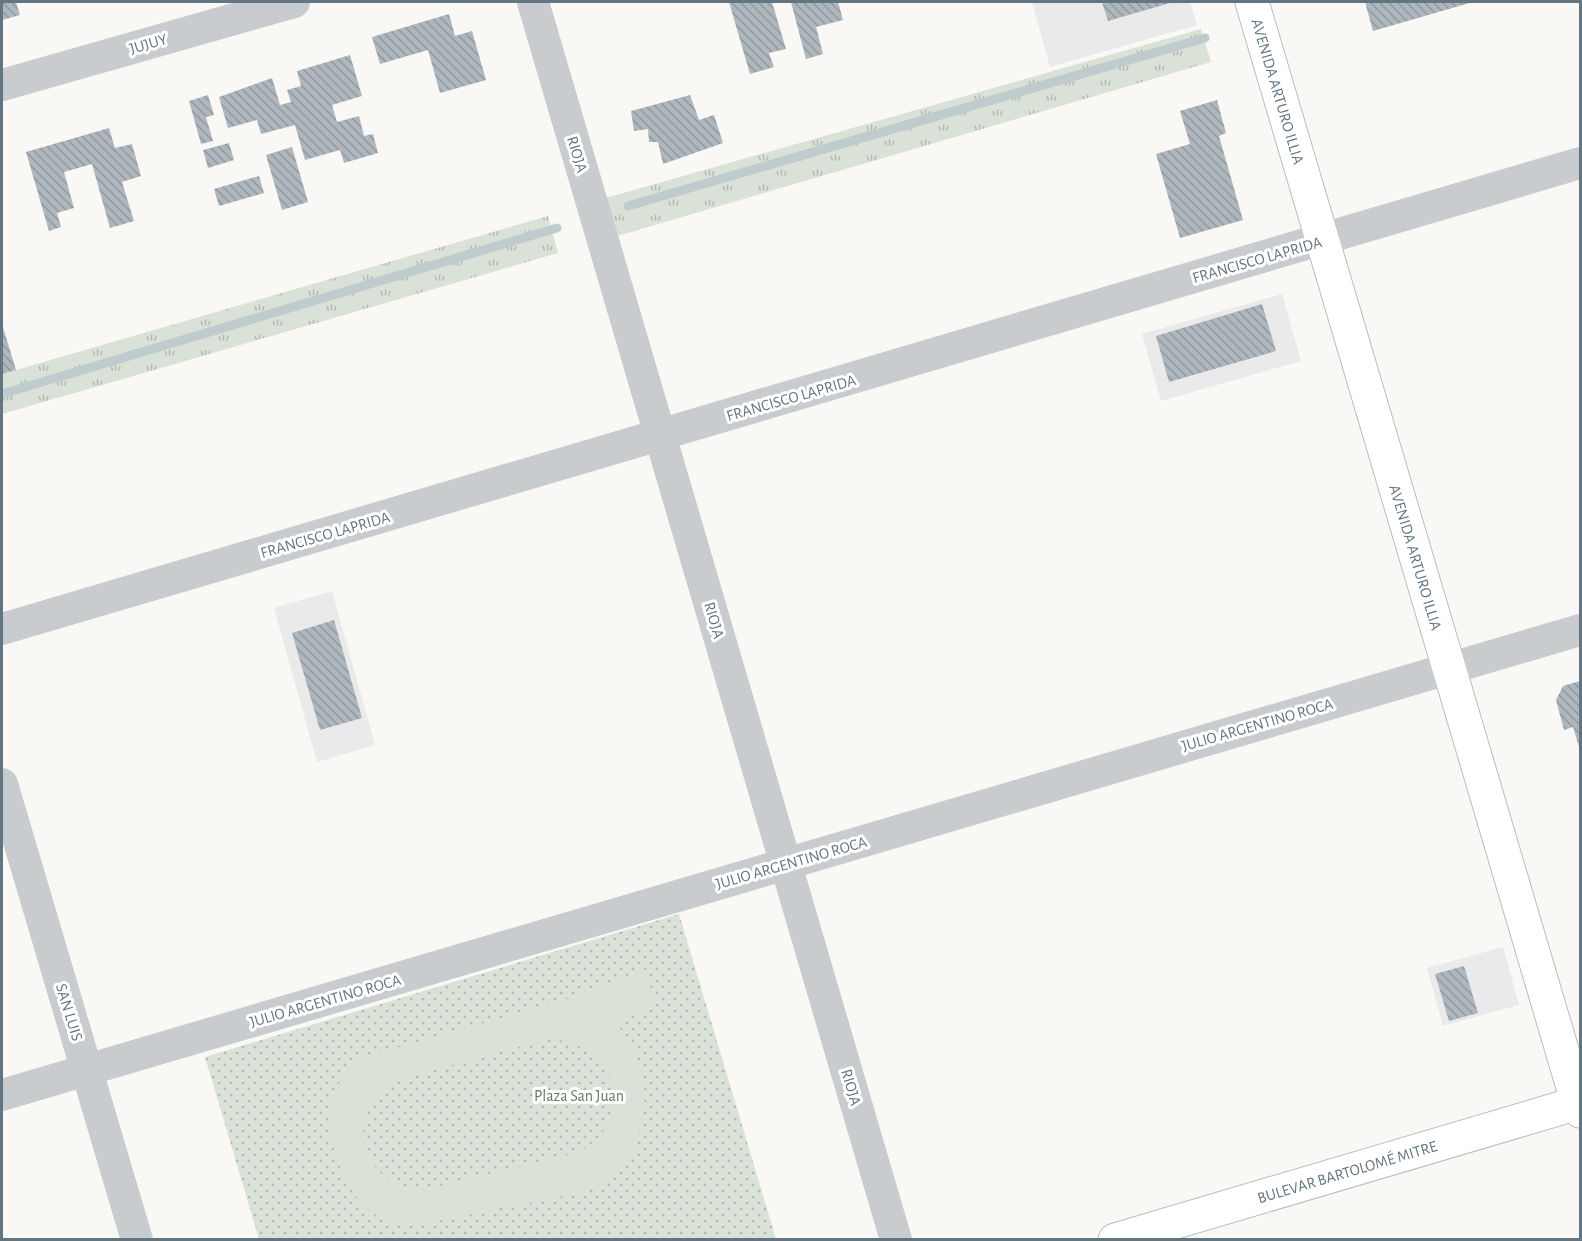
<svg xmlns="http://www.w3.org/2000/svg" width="1582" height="1241" viewBox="0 0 1582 1241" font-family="'Alegreya Sans',sans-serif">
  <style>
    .built { fill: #e9eae9 }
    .grass { fill: url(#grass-tufts) }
    .park { fill: url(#park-dots) }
    .pitch { fill: #dae1d6; fill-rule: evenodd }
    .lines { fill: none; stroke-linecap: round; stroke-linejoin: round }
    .stream { stroke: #becbcf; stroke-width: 9 }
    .building { fill: url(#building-back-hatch) }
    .secondary-casing { stroke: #b8bec2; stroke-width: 35 }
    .street { stroke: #c8cccf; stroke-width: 32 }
    .secondary { stroke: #fff; stroke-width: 33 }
    .labels { text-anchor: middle; stroke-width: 6; stroke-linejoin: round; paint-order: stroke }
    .street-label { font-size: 16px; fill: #617583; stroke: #fff }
    .park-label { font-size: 16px; fill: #667a61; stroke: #fff }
  </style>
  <defs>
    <pattern id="grass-tufts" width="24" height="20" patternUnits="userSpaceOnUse" patternTransform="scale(1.5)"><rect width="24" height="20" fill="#dae1d6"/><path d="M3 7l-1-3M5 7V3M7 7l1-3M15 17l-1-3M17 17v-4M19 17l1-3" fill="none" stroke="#b4bbb3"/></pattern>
    <pattern id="park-dots" width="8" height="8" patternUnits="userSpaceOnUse" patternTransform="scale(1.5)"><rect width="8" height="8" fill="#dae1d6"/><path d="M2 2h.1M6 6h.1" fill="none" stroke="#b4bbb3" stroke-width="1.8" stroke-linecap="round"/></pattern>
    <pattern id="building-back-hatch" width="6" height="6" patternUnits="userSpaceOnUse" patternTransform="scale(1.5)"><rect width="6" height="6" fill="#aeb7bd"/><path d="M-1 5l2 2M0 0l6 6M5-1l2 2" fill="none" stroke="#91999f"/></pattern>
  </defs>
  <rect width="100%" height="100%" fill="#f9f8f5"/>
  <g class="built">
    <path d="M1032,2h158l7,23 -147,42z"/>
    <path d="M1282,294l19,67 -140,40 -19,-67z"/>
    <path d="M332,591l43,154 -58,17 -43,-154z"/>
    <path d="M1503,947l16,58 -76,21 -16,-58z"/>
  </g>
  <g class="grass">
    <path d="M1201,29l10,33 -594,174 -11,-38z"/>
    <path d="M548,216l10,37 -556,161v-40z"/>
  </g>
  <path class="park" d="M679,914l97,325h-517l-54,-182z"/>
  <path class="pitch" d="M645,969l11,38 -41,15c22,28 34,57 28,92 -4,21 -7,39 -20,55 -19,25 -97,34 -129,40 -27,6 -76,19 -103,13 -40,-10 -68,-80 -60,-118 4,-16 13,-30 23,-44l207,-59zM548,1039c66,2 91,79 32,113l-162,39c-60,-11 -75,-76 -24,-110z"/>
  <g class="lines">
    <g class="stream">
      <path d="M628,206l577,-168"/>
      <path d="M2,394l555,-166"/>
    </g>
  </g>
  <g class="building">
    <path d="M2,2h14l4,13 -18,5z"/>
    <path d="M729,2h43l14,47 -17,4 5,14 -24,7z"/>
    <path d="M791,2h47l5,18 -27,7 7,27 -17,5z"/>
    <path d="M1102,2h68v1l-62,18z"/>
    <path d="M1365,2h108l-100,29z"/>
    <path d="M449,14l6,22 17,-5 14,49 -46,13 -12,-43 -48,14 -8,-27z"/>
    <path d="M350,55l12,41 -30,9 5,17 22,-6 5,20 9,-2 5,19 -34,10 -4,-13 -35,10 -10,-35 -34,9 -4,-14 -29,8 -9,-31 53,-19 8,27 11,-3 -4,-12 14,-4 -4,-15z"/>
    <path d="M208,95l6,20 -8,2 7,24 -12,3 -12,-43z"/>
    <path d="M690,95l9,25 15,-5 9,28 -60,21 -5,-22h-9l-1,-13 -14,2 -3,-20z"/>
    <path d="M1217,100l9,33 -7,3 24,84 -63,18 -24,-84 34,-10 -10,-33z"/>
    <path d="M109,128l6,20 17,-4 9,32 -19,6 12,39 -24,7 -18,-64 -28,8 10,36 -17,5 4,14 -12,4 -23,-79z"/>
    <path d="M229,143l5,17 -26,8 -5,-18z"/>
    <path d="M292,147l16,55 -26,8 -16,-55z"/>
    <path d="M259,176l5,17 -45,13 -5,-17z"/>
    <path d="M1262,304l14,47 -107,31 -13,-46z"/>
    <path d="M2,324l14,46 -14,4z"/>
    <path d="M334,620l28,98 -42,12 -28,-97z"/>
    <path d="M1580,681v69l-7,-23 -9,3 -8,-30 7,-14z"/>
    <path d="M1464,966l14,47 -29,8 -14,-47z"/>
  </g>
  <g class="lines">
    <g class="secondary-casing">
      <g id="secondary">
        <path id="s1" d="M1252,2l328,1109"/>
        <path id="s2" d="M1115,1240l463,-137"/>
      </g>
    </g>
    <g class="street">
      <path d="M533,2l363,1238"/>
      <path d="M2,85l292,-83"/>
      <path d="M2,629l1578,-466"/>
      <path d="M2,784l135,456"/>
      <path d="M2,1095l1578,-465"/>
    </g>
    <use href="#secondary" class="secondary"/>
  </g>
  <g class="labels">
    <g class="street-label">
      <text transform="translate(148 43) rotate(-16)" y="6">JUJUY</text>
      <text dy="6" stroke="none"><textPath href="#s1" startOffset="93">AVENIDA ARTURO ILLIA</textPath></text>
      <text transform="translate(578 154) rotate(73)" y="6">RIOJA</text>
      <text transform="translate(1257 259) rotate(-16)" y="6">FRANCISCO LAPRIDA</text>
      <text transform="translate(791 397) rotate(-16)" y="6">FRANCISCO LAPRIDA</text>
      <text transform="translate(325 534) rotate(-16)" y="6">FRANCISCO LAPRIDA</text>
      <text dy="6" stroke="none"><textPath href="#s1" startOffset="579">AVENIDA ARTURO ILLIA</textPath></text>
      <text transform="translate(715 620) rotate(74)" y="6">RIOJA</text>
      <text transform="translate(1257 724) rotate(-16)" y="6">JULIO ARGENTINO ROCA</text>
      <text transform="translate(791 862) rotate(-16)" y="6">JULIO ARGENTINO ROCA</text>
      <text transform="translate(325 1000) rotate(-16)" y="6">JULIO ARGENTINO ROCA</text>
      <text transform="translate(70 1012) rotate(73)" y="6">SAN LUIS</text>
      <text transform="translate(852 1087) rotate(74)" y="6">RIOJA</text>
      <text dy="6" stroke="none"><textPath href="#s2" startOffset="242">BULEVAR BARTOLOMÉ MITRE</textPath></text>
    </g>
    <g class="park-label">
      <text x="579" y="1101">Plaza San Juan</text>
    </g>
  </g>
  <rect width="1582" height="1241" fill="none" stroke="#617583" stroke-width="6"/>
</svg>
